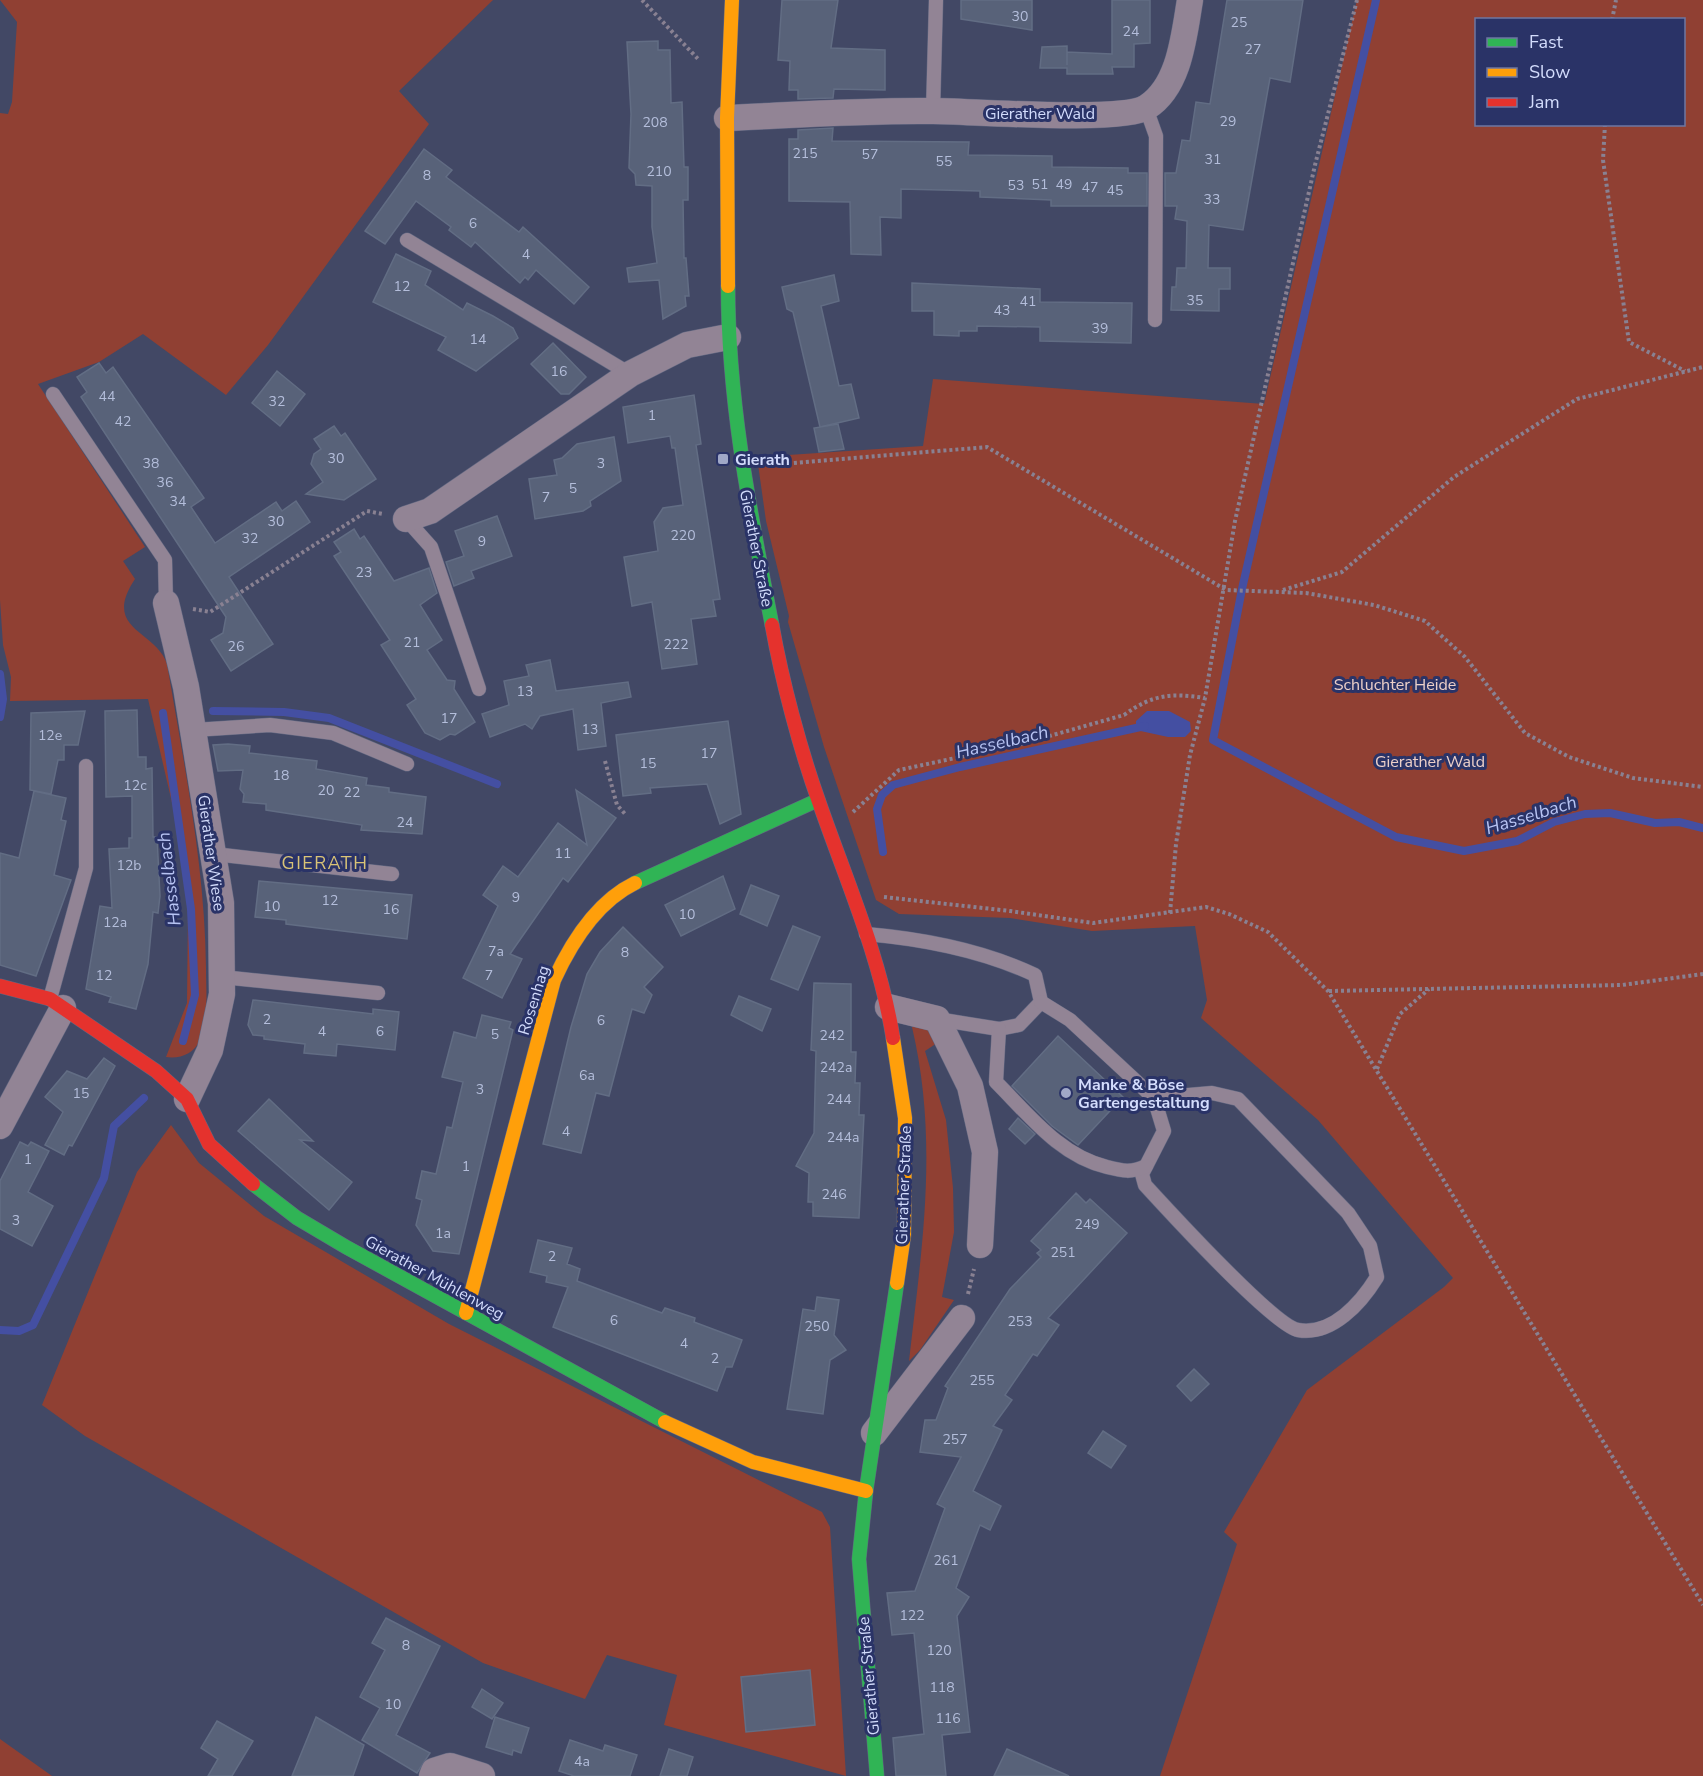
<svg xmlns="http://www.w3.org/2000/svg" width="1703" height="1776" viewBox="0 0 1703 1776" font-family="'Nunito Sans',sans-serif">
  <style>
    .green { fill: #904033; fill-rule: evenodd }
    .water { fill: #444fa2 }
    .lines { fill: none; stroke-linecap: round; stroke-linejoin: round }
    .stream { stroke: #444fa2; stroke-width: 8 }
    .building { fill: #586279; stroke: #626d84; stroke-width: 1.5 }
    .lane-casing { stroke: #616781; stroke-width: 15 }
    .street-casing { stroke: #616781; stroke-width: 27 }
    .fast-casing { stroke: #616781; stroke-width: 15 }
    .slow-casing { stroke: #616781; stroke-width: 15 }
    .jam-casing { stroke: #616781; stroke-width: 15 }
    .path { stroke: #898192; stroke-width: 4; stroke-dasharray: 3 3; stroke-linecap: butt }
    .lane { stroke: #928495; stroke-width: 14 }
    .street { stroke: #928495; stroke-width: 26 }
    .fast { stroke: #30b455; stroke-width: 14 }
    .slow { stroke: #ff9f0a; stroke-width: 14 }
    .jam { stroke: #e5322d; stroke-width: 14 }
    .poi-dot { fill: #a0a8c7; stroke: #2a3367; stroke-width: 2 }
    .labels { text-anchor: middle; stroke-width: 6; stroke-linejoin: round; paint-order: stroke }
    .number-label { font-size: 14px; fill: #b4bedb }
    .street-label { font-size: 16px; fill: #d3dcfc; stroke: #2a3367 }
    .poi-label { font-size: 16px; font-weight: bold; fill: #d3dcfc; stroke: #2a3367; text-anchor: start }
    .park-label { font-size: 16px; fill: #edd0c9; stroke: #2a3367 }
    .water-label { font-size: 18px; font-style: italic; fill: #b8c4f3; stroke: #2a3367 }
    .neighbourhood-label { font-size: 18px; letter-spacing: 1.5px; fill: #d9c376; stroke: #2a3367 }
  </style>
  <rect width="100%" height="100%" fill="#424865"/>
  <g class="green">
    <path d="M0,0h493l-94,91 30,33 -161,221 -42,50 -83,-61 -44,28 -61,22 107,163 -22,14 12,18c-34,51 21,51 32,85 17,101 38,201 39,304 0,23 3,50 -6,72 -6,14 -20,19 -34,17l21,-54 1,-92 -9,-78 -31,-134 -138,2 1,-24 -8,-32 -3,-45v-487l8,1 4,-12 5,-80z"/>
    <path d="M1357,0h346v1776h-543l77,-232 -13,-12 83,-142 137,-103 9,-9 -135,-158 -117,-102 6,-18 -12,-74 -103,5 -82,-13 -111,-4 -23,-14 -52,-153 -36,-125 1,-6 -23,-95 -9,-64 166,-11 10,-67 331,25zM1476,20h208v104h-208z"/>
    <path d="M922,1024l18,17 -15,10 21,69 7,68 1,44 -12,65 12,3 -34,50 -11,11c13,-115 30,-219 3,-334z"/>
    <path d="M171,1125l28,38 65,53 185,108 373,188 8,15 16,249 -182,-51 13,-50 -70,-20 -22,44 -102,-36 -398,-227 -43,-31 95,-233z"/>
    <path d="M0,1739l52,37h-52z"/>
  </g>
  <path class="water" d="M1147,711h22l21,11 1,9 -6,6h-17l-32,-7v-9z"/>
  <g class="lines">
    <g class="stream">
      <path d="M1376,0l-134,589 -29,151 183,97 68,14 53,-10 37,-19 31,-8 25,-1 45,10 24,-1 24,6"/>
      <path d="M0,674l3,25 -3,18"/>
      <path d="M213,711l71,1 45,6 168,66"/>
      <path d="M163,713l28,196 4,86 -12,46"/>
      <path d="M883,852l-6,-43 5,-14 11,-10 67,-18 185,-41"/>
      <path d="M0,1330l19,1 14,-6 71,-147 10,-52 30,-28"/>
    </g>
  </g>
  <g class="building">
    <path d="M782,0h56l-7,48 54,2v40l-51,-1 -1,9 -35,1v-9h-9l1,-29 -12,-1z"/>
    <path d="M961,0h71v30l-71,-11z"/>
    <path d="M1112,0h38v43l-16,1v23h-22l1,7h-46v-6h-27l2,-21 25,-1v19v-13l45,2z"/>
    <path d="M1227,0h76l-13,82 -20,-4 -27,152 -34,-5 -1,43h22v21h-11v22l-48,-1 1,-23h4l1,-19h9l1,-47 -12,-2 2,-13h-12v-33h11l6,-33 8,1 6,-39 14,2z"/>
    <path d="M658,41v9h12l1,53 11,-1 2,65h4v33h-5l1,58h2l3,38h-4l1,10 -23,13 -4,-39 -30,2 -2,-14 30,-5 -5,-36v-41l-16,-1 -1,-11 -6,-6 2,-54 -4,-72z"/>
    <path d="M833,128l-1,13 137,1 -1,13 84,1v11l76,1v5h19v33h-96v-6l-71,-3v-6l-79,-2v29l-21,-1 1,38 -30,-1 -1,-52 -61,-1v-62h9v-9z"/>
    <path d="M424,149l28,21 -6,7 73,55 4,-5 66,60 -15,17 -38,-34 -8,10 -3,-3 -5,6 -45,-41 -4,5 -22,-17 2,-3 -35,-26 -31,43 -20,-13z"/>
    <path d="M396,254l35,17 -6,14 38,25 4,-7 26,13 20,12 5,10 -42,33 -38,-21 8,-13 -73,-35z"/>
    <path d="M834,275l5,26 -18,5 18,80 12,-2 8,34 -39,9 -27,-115 -6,-3 -5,-22z"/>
    <path d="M912,283l128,6v13l92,1 -1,40 -91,-2v-14l-63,-1v5h-18v5l-25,-1v-24h-22z"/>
    <path d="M553,343l33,34 -17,17h-8l-30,-30z"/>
    <path d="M99,363l7,10 7,-6 91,131 -13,9 24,36 61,-41 6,9 14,-10 14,21 -81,55 44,67 -42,27 -20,-31 12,-7 3,-16 -145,-220 6,-5 -10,-15z"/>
    <path d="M277,371l28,23 -25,32 -28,-23z"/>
    <path d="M694,395l7,49 -5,1 24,154 -7,1 3,16 -25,3 6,45 -35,5 -10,-67 -20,4 -8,-49 34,-6 -4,-29 9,-14 20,-3 -8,-57h-3l-2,-12 -42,7 -5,-36z"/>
    <path d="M838,424l6,25 -25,3 -5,-24z"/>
    <path d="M334,426l7,10 4,-3 31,46 -32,21 -38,-6 17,-12 -12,-18 3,-10 7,-5 -7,-10z"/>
    <path d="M614,437l7,44 -31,20 1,5 -8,5 -48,8 -6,-40 28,-4 -3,-15 8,-2 15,-14z"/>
    <path d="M497,516l15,40 -41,15 3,7 -20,8 -8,-24 18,-6 -9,-25z"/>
    <path d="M354,529l6,10 4,-3 30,45 35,-13 8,25 -17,12 22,35 -15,10 20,30 8,1 -1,8 21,33 -20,13 -5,-1 -10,6 -15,-7 -18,-28 9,-6 -35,-54 9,-5 -56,-84 7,-4 -7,-10z"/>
    <path d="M550,660l6,31 72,-9 3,15 -30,6 5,43 -28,4 -5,-41 -33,7 -8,13 -7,-5 -35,13 -8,-23 27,-9 -5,-24 25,-5 -3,-11z"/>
    <path d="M137,710l1,47h8v12l6,-1 1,69h4l3,59 -2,17 -5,-1 -5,52 -12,45 -27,-7 2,-5 -25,-8 14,-83 12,2 -3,-59 20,-1v-10h3v-42l-26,1 -1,-86z"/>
    <path d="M85,711l-7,34h-14v15h-6l-7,34 -21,-4 1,-77z"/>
    <path d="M728,721l13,93 -21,10 -13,-40 -57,4 1,5 -28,3 -7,-61z"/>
    <path d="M228,744l22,2 -1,7 68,8 -1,8 51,9 -1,7 23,3v4l37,5 -4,37 -61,-4 1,-5 -96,-15v-6l-23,-2 1,-8 -4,-5 3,-19 -25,1 -5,-26z"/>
    <path d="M576,790l40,28 -48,64 -5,-4 -53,76 12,5 -20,39 -39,-20 35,-72 -15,-11 20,-29 15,11 40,-54 29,22z"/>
    <path d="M34,791l32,7 -5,22 5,1 -12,54 17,5 -35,96 -36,-11v-112l19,5z"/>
    <path d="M723,876l12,33 -54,27 -16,-31z"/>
    <path d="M259,881l153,14 -5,44 -121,-15v-4l-31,-3z"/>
    <path d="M751,885l28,11 -12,30 -27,-12z"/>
    <path d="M793,926l27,11 -22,53 -27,-11z"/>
    <path d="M623,927l40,40 -19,20 8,8 -8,18 -12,-4 -23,87 -13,-3 -15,60 -38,-9 28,-117 16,-53 13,-22z"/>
    <path d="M814,983l37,1v68h5l-1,31h5l-1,32h5l-5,103 -46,-2v-14h-5l1,-29 -13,-7 18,-33 2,-82 -5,-1z"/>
    <path d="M739,996l32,13 -9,22 -31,-16z"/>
    <path d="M253,1000l120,14v-5l26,3 -4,38 -58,-6 -1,12 -32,-3 1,-9 -41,-5v-3l-11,-1 -5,-10z"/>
    <path d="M482,1015l29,7 -2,6 4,2 -54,224 -26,-3 -17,-26 6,-25 -6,-2 6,-27 14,3 11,-47 5,1 11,-46 -21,-5 12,-45 22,6z"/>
    <path d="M1058,1036l65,61 -45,48 -26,-19 -40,-40z"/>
    <path d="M104,1058l11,8 -43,80 -3,-1 -5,10 -19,-10 18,-33 -18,-15 22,-26 20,8z"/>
    <path d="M269,1099l44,42 -13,-1 52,42 -23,28 -91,-79z"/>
    <path d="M1018,1118l17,16 -10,10 -16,-15z"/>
    <path d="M20,1142l8,4 3,-4 18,9 -21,41 25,14 -21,40 -32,-17v-48z"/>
    <path d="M1076,1193l10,10 4,-4 37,34 -79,85 11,7 -22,31 -4,-2 -28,41 7,5 -19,26 9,4 -29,61 28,15 -11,24 -10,-5 -24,63 13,9 -12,19 13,116 -28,3 4,41h-50l-3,-38 31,-4 -10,-101 -22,2 -5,-42 28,-2 30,-83 -8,-4 24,-47 -41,-5 5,-32h11l12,-32 -3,-2 65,-97 31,-32 -4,-4 4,-3 -10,-9z"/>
    <path d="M538,1240l34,8 -5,16 13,5 -3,12 85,32 3,-5 30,10 -1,4 48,18 -10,27h-6l-9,24 -164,-64 15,-40 -22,-5 1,-6 -17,-4z"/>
    <path d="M817,1297l22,3 -5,35 12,15 -16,10 -7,54 -36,-5 16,-100 12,2z"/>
    <path d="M1194,1369l15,15 -18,17 -14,-15z"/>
    <path d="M1103,1431l23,15 -15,22 -23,-15z"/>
    <path d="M386,1618l54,28 -44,89 34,18 -13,20 -55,-33 18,-32 -20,-11 25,-47 -13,-7z"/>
    <path d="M810,1670l5,55 -69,7 -5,-55z"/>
    <path d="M482,1689l21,14 -11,16 -20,-12z"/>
    <path d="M316,1717l48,28 -11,31h-61z"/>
    <path d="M495,1717l34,11 -8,25 -8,-3 -1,5 -26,-8z"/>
    <path d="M217,1721l36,20 -21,35h-24l10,-17 -17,-11z"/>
    <path d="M570,1740l33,11 2,-6 32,10 -7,21h-56l-15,-5z"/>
    <path d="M669,1749l24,8 -6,19h-27z"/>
    <path d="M1007,1749l62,27h-75z"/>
  </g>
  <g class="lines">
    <g class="lane-casing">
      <g id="lane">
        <path d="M1146,108l10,28 -1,184"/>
        <path d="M933,111l3,-111"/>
        <path d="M407,240l223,134"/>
        <path d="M53,394l112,166 1,43"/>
        <path d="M406,519l25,28 48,142"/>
        <path d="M194,730l76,-5 63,8 74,31"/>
        <path d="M214,854l178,20"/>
        <path d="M866,934c58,5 116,16 169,41l6,27 -22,23 -20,4 -62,-10"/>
        <path d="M222,977l156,16"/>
        <path d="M50,999l36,-131v-102"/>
        <path d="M1041,1002l29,18 84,78 10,33 -22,43 3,11c22,24 129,141 153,145 34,6 63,-27 79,-53l-7,-31 -22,-33 -110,-114 -26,-6 -58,5"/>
        <path d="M999,1029l-3,53c33,33 64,74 111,85 16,4 24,6 39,-1"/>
      </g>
    </g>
    <g class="street-casing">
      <g id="street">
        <path d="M727,118c68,-3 137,-8 206,-7 37,0 189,12 214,-4 33,-21 37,-72 43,-107"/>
        <path d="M406,519l24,-8 200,-137 57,-29 41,-8"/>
        <path d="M166,603l20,84 35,216 1,91 -12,56 -23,49"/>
        <path d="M888,1007l49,12 33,67 15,66 -5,93"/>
        <path d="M0,1126l63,-118"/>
        <path d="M874,1433l88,-115"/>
        <path d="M432,1776l2,-5 16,-5 32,10"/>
      </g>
    </g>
    <g class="fast-casing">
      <g id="fast">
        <path d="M728,286c0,117 22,225 44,339"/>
        <path d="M635,883l183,-83"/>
        <path d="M253,1184l44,34 49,29 319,175"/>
        <path d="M877,1776l-18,-217 7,-68 31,-208"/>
      </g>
    </g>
    <g class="slow-casing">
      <g id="slow">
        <path d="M728,286l-1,-168 5,-118"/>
        <path d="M893,1038l12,80 -1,117 -7,48"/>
        <path d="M466,1313l88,-333c17,-37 42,-78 81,-97"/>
        <path d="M665,1422l88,40 113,29"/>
      </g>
    </g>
    <g class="jam-casing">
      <g id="jam">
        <path d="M772,625c10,56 28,124 47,177 27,78 61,154 74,236"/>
        <path d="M0,986l50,13 106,72 31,28 22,45 44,40"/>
      </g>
    </g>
    <g class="path">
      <path d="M642,0l57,60"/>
      <path d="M1612,20l4,-20"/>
      <path d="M1605,124l-2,36 26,182 56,29"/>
      <path d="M770,465l217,-18 239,143 80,3 68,12 51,16 40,36 60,76 44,24 64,21 70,9"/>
      <path d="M1283,590l59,-18 112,-95 123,-78 126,-32"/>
      <path d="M193,609l17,3 157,-101 16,3"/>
      <path d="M605,761l12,44 9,10"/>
      <path d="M853,812l46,-42 122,-26 103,-29c29,-21 47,-22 81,-17"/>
      <path d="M884,897l126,14 83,12 113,-16 23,7 39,18 60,59 375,614"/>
      <path d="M1170,913l6,-69 14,-89 15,-57 30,-177 80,-356 42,-165"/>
      <path d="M1329,991l293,-6 81,-11"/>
      <path d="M1377,1069l23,-55 29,-25"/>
      <path d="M968,1294l6,-25"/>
    </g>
    <use href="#lane" class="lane"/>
    <use href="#street" class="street"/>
    <use href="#fast" class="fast"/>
    <use href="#slow" class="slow"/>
    <use href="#jam" class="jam"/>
  </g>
  <g class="poi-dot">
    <rect x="717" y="453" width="12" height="12" rx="3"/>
    <circle cx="1066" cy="1093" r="6"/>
  </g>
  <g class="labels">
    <g class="number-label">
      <text x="1020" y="21">30</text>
      <text x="1239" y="27">25</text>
      <text x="1131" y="36">24</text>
      <text x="1253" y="54">27</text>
      <text x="1228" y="126">29</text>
      <text x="655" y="127">208</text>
      <text x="805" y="158">215</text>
      <text x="870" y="159">57</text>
      <text x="1213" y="164">31</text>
      <text x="944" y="166">55</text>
      <text x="659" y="176">210</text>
      <text x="427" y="180">8</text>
      <text x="1040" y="189">51</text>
      <text x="1064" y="189">49</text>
      <text x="1016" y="190">53</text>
      <text x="1090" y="192">47</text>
      <text x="1115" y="195">45</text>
      <text x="1212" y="204">33</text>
      <text x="473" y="228">6</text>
      <text x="526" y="259">4</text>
      <text x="402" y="291">12</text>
      <text x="1195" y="305">35</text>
      <text x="1028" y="306">41</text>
      <text x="1002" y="315">43</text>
      <text x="1100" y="333">39</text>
      <text x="478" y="344">14</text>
      <text x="559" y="376">16</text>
      <text x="107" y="401">44</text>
      <text x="277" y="406">32</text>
      <text x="652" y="420">1</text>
      <text x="123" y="426">42</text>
      <text x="336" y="463">30</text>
      <text x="151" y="468">38</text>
      <text x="601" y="468">3</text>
      <text x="165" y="487">36</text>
      <text x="573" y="493">5</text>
      <text x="546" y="502">7</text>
      <text x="178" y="506">34</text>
      <text x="276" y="526">30</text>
      <text x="683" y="540">220</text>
      <text x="250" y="543">32</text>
      <text x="482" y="546">9</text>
      <text x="364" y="577">23</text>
      <text x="412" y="647">21</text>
      <text x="676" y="649">222</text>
      <text x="236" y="651">26</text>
      <text x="525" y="696">13</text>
      <text x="449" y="723">17</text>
      <text x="590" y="734">13</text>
      <text x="50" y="740">12e</text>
      <text x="709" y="758">17</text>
      <text x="648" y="768">15</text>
      <text x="281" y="780">18</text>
      <text x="135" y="790">12c</text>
      <text x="326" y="795">20</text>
      <text x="352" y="797">22</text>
      <text x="405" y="827">24</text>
      <text x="563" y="858">11</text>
      <text x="129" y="870">12b</text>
      <text x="516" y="902">9</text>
      <text x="330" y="905">12</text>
      <text x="272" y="911">10</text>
      <text x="391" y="914">16</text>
      <text x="687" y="919">10</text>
      <text x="115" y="927">12a</text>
      <text x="496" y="956">7a</text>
      <text x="625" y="957">8</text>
      <text x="104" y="980">12</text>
      <text x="489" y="980">7</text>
      <text x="267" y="1024">2</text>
      <text x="601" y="1025">6</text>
      <text x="322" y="1036">4</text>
      <text x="380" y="1036">6</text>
      <text x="495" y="1039">5</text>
      <text x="832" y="1040">242</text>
      <text x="836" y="1072">242a</text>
      <text x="587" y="1080">6a</text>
      <text x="480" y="1094">3</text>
      <text x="81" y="1098">15</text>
      <text x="839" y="1104">244</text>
      <text x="566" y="1136">4</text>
      <text x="843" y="1142">244a</text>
      <text x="28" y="1164">1</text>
      <text x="466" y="1171">1</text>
      <text x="834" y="1199">246</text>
      <text x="16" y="1225">3</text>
      <text x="1087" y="1229">249</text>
      <text x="443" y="1238">1a</text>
      <text x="1063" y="1257">251</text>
      <text x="552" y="1261">2</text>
      <text x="614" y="1325">6</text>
      <text x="1020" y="1326">253</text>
      <text x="817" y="1331">250</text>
      <text x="684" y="1348">4</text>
      <text x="715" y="1363">2</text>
      <text x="982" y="1385">255</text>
      <text x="955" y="1444">257</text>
      <text x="946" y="1565">261</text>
      <text x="912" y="1620">122</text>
      <text x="406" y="1650">8</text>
      <text x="939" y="1655">120</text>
      <text x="942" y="1692">118</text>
      <text x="393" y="1709">10</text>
      <text x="948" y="1723">116</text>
      <text x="582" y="1766">4a</text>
    </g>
    <g class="street-label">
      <text x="1040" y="119">Gierather Wald</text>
      <text transform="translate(757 548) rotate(79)" y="6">Gierather Straße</text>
      <text transform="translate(212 853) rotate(82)" y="6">Gierather Wiese</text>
      <text transform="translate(533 1000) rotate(-73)" y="6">Rosenhag</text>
      <text transform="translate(903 1185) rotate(-88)" y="6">Gierather Straße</text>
      <text transform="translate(435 1277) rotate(29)" y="6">Gierather Mühlenweg</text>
      <text transform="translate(868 1676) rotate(-95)" y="6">Gierather Straße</text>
    </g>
    <g class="poi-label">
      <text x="735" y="465">Gierath</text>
      <text x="1078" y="1090">Manke &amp; Böse<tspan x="1078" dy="18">Gartengestaltung</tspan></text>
    </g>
    <g class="park-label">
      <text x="1395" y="690">Schluchter Heide</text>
      <text x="1430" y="767">Gierather Wald</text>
    </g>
    <g class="water-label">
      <text transform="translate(1002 742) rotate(-13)" y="6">Hasselbach</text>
      <text transform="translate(1531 815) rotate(-17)" y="6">Hasselbach</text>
      <text transform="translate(169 879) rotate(-97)" y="6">Hasselbach</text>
    </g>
    <g class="neighbourhood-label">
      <text x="325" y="869">GIERATH</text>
    </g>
  </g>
  <rect x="1475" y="18" width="210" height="108" fill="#2a3367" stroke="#6e77a3" stroke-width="1.5"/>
  <rect x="1487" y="38" width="30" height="9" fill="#30b455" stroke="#6e77a3" stroke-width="1.5"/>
  <text x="1529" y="48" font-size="18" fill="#d3dcfc">Fast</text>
  <rect x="1487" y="68" width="30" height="9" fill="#ff9f0a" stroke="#6e77a3" stroke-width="1.5"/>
  <text x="1529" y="78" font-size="18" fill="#d3dcfc">Slow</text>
  <rect x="1487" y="98" width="30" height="9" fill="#e5322d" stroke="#6e77a3" stroke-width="1.5"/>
  <text x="1529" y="108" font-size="18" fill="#d3dcfc">Jam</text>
</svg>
